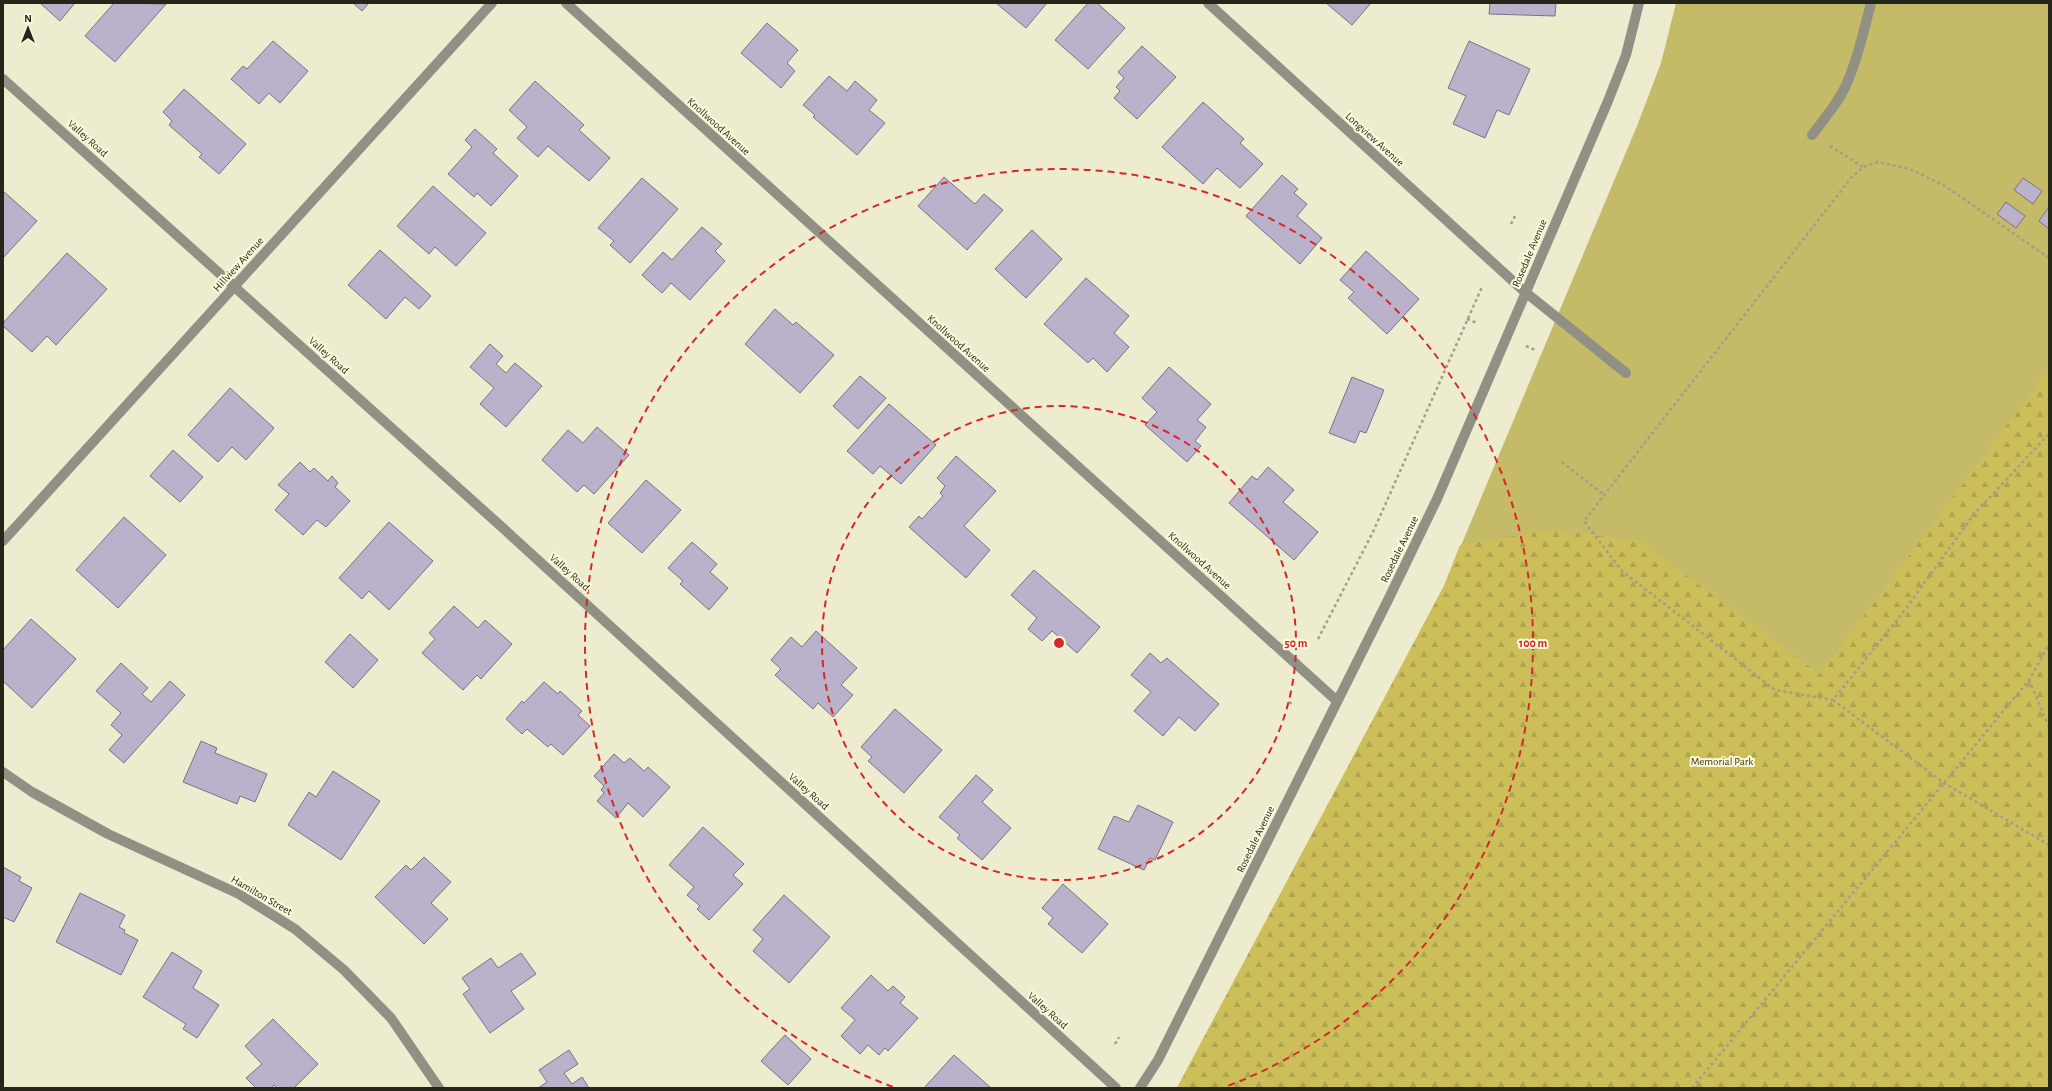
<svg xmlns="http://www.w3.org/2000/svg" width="2052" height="1091" viewBox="0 0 2052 1091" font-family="'Alegreya Sans',sans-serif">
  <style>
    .green { fill: #c4ba68 }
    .forest { fill: url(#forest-firs) }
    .building { fill: #bab1cb; stroke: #797189 }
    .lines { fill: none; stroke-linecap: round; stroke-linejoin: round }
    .path { stroke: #a19f89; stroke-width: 2.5; stroke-dasharray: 3 3; stroke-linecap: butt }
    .service { stroke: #919084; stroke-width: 10 }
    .minor { stroke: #919084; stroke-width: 10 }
    .tertiary { stroke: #919084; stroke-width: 10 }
    .ring { fill: none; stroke: #d62828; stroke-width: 2; stroke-dasharray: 7 5 }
    .labels { text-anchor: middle; stroke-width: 4; stroke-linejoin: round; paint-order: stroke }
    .street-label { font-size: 11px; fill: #26251a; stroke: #fcf9dc }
    .park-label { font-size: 11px; fill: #3c370b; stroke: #fcf9dc }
    .centre { fill: #d62828; stroke: #fcf9dc; stroke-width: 2 }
    .ring-label { font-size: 12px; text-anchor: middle; font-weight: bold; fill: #d62828; stroke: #fcf9dc; stroke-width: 4; stroke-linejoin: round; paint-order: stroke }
  </style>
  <defs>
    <pattern id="forest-firs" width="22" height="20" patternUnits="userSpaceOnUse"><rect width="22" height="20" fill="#ccbf5a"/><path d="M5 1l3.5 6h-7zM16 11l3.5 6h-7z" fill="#afa44e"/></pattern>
  </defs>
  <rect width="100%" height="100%" fill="#eeeccf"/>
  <path class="green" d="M1676,3h373v1085h-872l267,-502 193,-460 24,-63z"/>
  <path class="forest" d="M2049,369v719h-872l267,-502 16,-41 91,-15 89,11 180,133z"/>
  <g class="building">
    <path d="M40,3h35l-15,18z"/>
    <path d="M114,3l52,1 -51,58 -30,-26z"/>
    <path d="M353,3h16l-7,8z"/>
    <path d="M996,3h51l-21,25z"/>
    <path d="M1088,3h9l28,25 -37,41 -33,-29z"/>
    <path d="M1326,3h45l-19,22z"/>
    <path d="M1490,3h66l-1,13 -66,-2z"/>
    <path d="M767,23l31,27 -11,13 8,8 -14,17 -40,-35z"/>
    <path d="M273,41l35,30 -28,32 -11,-10 -10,11 -28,-25 12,-13 4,3z"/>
    <path d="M1469,41l61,28 -21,46 -12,-5 -12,28 -32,-14 13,-28 -18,-8z"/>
    <path d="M1142,46l34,31 -39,42 -23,-21 6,-7 -4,-4 8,-9 -6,-6z"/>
    <path d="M829,76l18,15 8,-10 22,19 -8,10 16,13 -28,32 -44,-38 2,-2 -12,-10z"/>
    <path d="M535,81l49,44 -5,5 31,28 -21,23 -41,-35 -10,11 -21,-19 10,-11 -18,-17z"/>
    <path d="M184,89l62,55 -27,30 -20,-17 3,-3 -33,-29 3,-4 -9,-9z"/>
    <path d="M1203,102l41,37 -4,4 23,21 -23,24 -23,-20 -14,16 -41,-37z"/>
    <path d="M475,129l22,20 -4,4 25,23 -27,30 -14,-13 -3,4 -26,-23 24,-27 -7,-7z"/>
    <path d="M1282,175l16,14 -4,4 13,11 -10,12 25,22 -22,26 -54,-48z"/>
    <path d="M944,177l31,27 9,-10 19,16 -36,40 -49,-44z"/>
    <path d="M642,178l36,31 -48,54 -20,-18 4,-4 -16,-13z"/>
    <path d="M2023,178l19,13 -9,13 -19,-14z"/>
    <path d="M433,186l53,47 -30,33 -21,-19 -6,7 -32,-28z"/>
    <path d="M3,191l34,30 -34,37z"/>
    <path d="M2006,202l19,14 -9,12 -19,-14z"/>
    <path d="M2049,207v22l-10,-8z"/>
    <path d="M702,227l20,17 -7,7 10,10 -35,39 -19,-17 -9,10 -20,-18 21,-23 9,8z"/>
    <path d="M1032,230l30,29 -36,39 -31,-29z"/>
    <path d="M380,250l51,46 -12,13 -14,-12 -19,22 -38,-34z"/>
    <path d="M1366,251l53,48 -32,35 -39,-36 6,-6 -14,-12z"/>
    <path d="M67,253l40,36 -51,56 -9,-9 -15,16 -29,-26v-3z"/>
    <path d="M1086,278l43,38 -15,17 15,14 -22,25 -14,-14 -5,5 -44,-39z"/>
    <path d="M775,309l18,16 3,-3 38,33 -34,38 -55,-49z"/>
    <path d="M490,344l13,12 -7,8 10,9 9,-10 27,23 -36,41 -26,-23 14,-16 -24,-21z"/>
    <path d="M1169,367l42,37 -14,16 9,7 -11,14 6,5 -14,16 -42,-37 12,-13 -15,-14z"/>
    <path d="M860,376l26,22 -28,31 -25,-23z"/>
    <path d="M1352,377l32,13 -18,43 -6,-2 -5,12 -26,-10z"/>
    <path d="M230,388l44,40 -28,32 -14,-13 -14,15 -30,-27z"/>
    <path d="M889,404l47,41 -35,39 -21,-18 -7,8 -26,-23z"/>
    <path d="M597,427l32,28 -35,39 -10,-9 -7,7 -35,-32 26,-30 15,13z"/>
    <path d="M173,450l30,27 -23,25 -30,-26z"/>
    <path d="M956,456l40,35 -32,35 26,24 -24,28 -57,-51 10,-11 3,3 21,-23 -3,-3 5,-7 -8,-8z"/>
    <path d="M300,462l10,10 4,-4 14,13 4,-5 6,7 -3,4 15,14 -24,26 -9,-7 -14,15 -28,-25 14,-16 -11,-9z"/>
    <path d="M1268,467l26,23 -11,12 35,30 -24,28 -65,-57 23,-27 5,4z"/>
    <path d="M646,480l35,30 -39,43 -34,-30z"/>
    <path d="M124,517l42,38 -48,53 -42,-38z"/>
    <path d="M389,522l44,39 -44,49 -20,-19 -7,8 -23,-21z"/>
    <path d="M692,542l25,22 -7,8 18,16 -19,22 -29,-26 3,-3 -15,-13z"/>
    <path d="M1034,570l66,57 -23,26 -25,-22 -10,10 -14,-12 9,-11 -26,-23z"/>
    <path d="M454,606l24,22 7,-8 27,24 -31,35 -4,-4 -14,15 -41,-37 13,-14 -6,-6z"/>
    <path d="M31,619l45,40 -44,49 -29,-27v-31z"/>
    <path d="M816,631l41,37 -16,17 12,10 -20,22 -15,-14 -5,6 -38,-34 6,-6 -10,-9 20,-23 11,10z"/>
    <path d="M350,634l28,26 -25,28 -28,-26z"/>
    <path d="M1150,653l11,10 6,-5 52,46 -24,27 -16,-14 -16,19 -29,-25 17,-19 -20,-17z"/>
    <path d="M121,663l27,25 -6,6 9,8 19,-21 15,14 -61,68 -15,-13 13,-15 -11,-10 10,-12 -25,-22z"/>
    <path d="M544,682l14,12 2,-3 22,20 -4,4 12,11 -27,29 -12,-11 -3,3 -21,-18 -5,5 -16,-15 16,-18 2,2z"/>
    <path d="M895,709l47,41 -38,43 -36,-32 4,-4 -11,-10z"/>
    <path d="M201,741l16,7 -2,5 52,21 -12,28 -15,-6 -3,8 -54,-22z"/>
    <path d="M614,754l10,9 6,-5 14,13 4,-4 22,20 -27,30 -15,-14 -12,15 -19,-17 7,-8 -3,-3 3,-4 -10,-10z"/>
    <path d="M333,771l47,30 -39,59 -53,-35 21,-33 7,5z"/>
    <path d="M976,775l17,15 -11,12 29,26 -29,32 -25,-22 3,-3 -21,-18z"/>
    <path d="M1138,805l35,17 -18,38 -5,-2 -6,12 -46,-21 16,-33 15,6z"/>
    <path d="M703,827l41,37 -11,11 10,9 -34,36 -12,-11 3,-3 -13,-11 7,-8 -25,-22z"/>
    <path d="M424,857l27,25 -20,21 17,16 -24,25 -49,-47 31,-32 5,5z"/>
    <path d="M3,867l18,10 -2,4 13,7 -18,34 -11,-5z"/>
    <path d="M1063,884l45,40 -26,29 -34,-29 5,-6 -11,-10z"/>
    <path d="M80,893l45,22 -6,12 6,3 -1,3 14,7 -17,35 -65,-33z"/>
    <path d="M784,895l46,42 -41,46 -36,-32 10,-12 -10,-9z"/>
    <path d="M172,952l30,19 -9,17 26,17 -22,33 -14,-9 3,-5 -43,-27z"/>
    <path d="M521,953l15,21 -25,17 13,18 -34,24 -27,-39 7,-5 -8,-11 29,-20 7,10z"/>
    <path d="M871,975l17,16 5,-5 12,11 -5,6 18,15 -30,33 -3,-3 -6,7 -11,-10 -8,9 -19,-18 14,-16 -14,-12z"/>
    <path d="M273,1019l45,45 -24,24h-17l-3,-3 -3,3h-15l-10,-10 16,-14 -17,-18z"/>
    <path d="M785,1035l26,24 -23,26 -27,-24z"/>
    <path d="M569,1050l9,14 -14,9 8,11 10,-7 7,11h-51l9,-6 -8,-12z"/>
    <path d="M954,1055l37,33h-67z"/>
  </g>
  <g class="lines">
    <g class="path">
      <path d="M1830,146l33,21"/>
      <path d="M1511,224l4,-8"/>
      <path d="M2049,258l-104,-72 -35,-17 -32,-7 -15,5 -12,11 -267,343 38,50 153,119 58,10 72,-90 69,-96 75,-80"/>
      <path d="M1467,319l10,4"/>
      <path d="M1526,346l9,4"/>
      <path d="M1562,462l42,33"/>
      <path d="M1318,639l55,-107 109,-245"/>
      <path d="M2029,680l20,47"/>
      <path d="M1833,700l111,83 105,62"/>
      <path d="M1289,702l4,2"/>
      <path d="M1115,1044l4,-7"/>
      <path d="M1692,1088l337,-408 20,-35"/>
    </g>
    <g class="service">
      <path d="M1812,135c12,-16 27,-33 35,-52 11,-25 17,-53 24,-80"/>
      <path d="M1525,292l101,81"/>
    </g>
    <g class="minor">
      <path d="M566,3l771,698"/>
      <path d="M1208,3l317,289"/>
      <path d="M3,79l501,450 612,559"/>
      <path d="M3,541l489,-538"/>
      <path d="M3,772l29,20 76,42 131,60 56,35 49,41 47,48 48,70"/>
    </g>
    <path class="tertiary" d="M1140,1088l18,-28 231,-462 48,-99 171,-398 18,-46 13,-52"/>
  </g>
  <g class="ring">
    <circle cx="1059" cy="643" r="237"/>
    <path d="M893 1087A474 474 0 1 1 1225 1087"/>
  </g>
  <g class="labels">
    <g class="street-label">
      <text transform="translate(719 126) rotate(42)" y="4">Knollwood Avenue</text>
      <text transform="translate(88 138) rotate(42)" y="4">Valley Road</text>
      <text transform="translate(1375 139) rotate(42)" y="4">Longview Avenue</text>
      <text transform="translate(1529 253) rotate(-67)" y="4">Rosedale Avenue</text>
      <text transform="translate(238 264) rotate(-48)" y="4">Hillview Avenue</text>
      <text transform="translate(959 343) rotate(42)" y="4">Knollwood Avenue</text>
      <text transform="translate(329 355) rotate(42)" y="4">Valley Road</text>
      <text transform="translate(1399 549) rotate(-64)" y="4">Rosedale Avenue</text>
      <text transform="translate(1200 560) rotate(42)" y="4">Knollwood Avenue</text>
      <text transform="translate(570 572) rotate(42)" y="4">Valley Road</text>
      <text transform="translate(809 791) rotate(42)" y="4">Valley Road</text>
      <text transform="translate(1255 839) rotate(-64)" y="4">Rosedale Avenue</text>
      <text transform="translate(262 895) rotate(30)" y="4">Hamilton Street</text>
      <text transform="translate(1048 1010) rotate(42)" y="4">Valley Road</text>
    </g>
    <g class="park-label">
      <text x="1722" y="765">Memorial Park</text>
    </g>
  </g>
  <circle cx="1059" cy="643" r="6" class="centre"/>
  <g class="ring-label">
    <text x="1296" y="647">50 m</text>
    <text x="1533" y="647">100 m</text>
  </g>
  <rect width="2052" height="1091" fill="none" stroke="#26251a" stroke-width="8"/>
  <g transform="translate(28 28)" stroke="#fcf9dc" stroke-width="3" paint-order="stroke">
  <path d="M0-3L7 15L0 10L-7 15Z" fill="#26251a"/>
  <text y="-6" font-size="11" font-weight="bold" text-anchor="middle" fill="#26251a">N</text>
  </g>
</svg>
